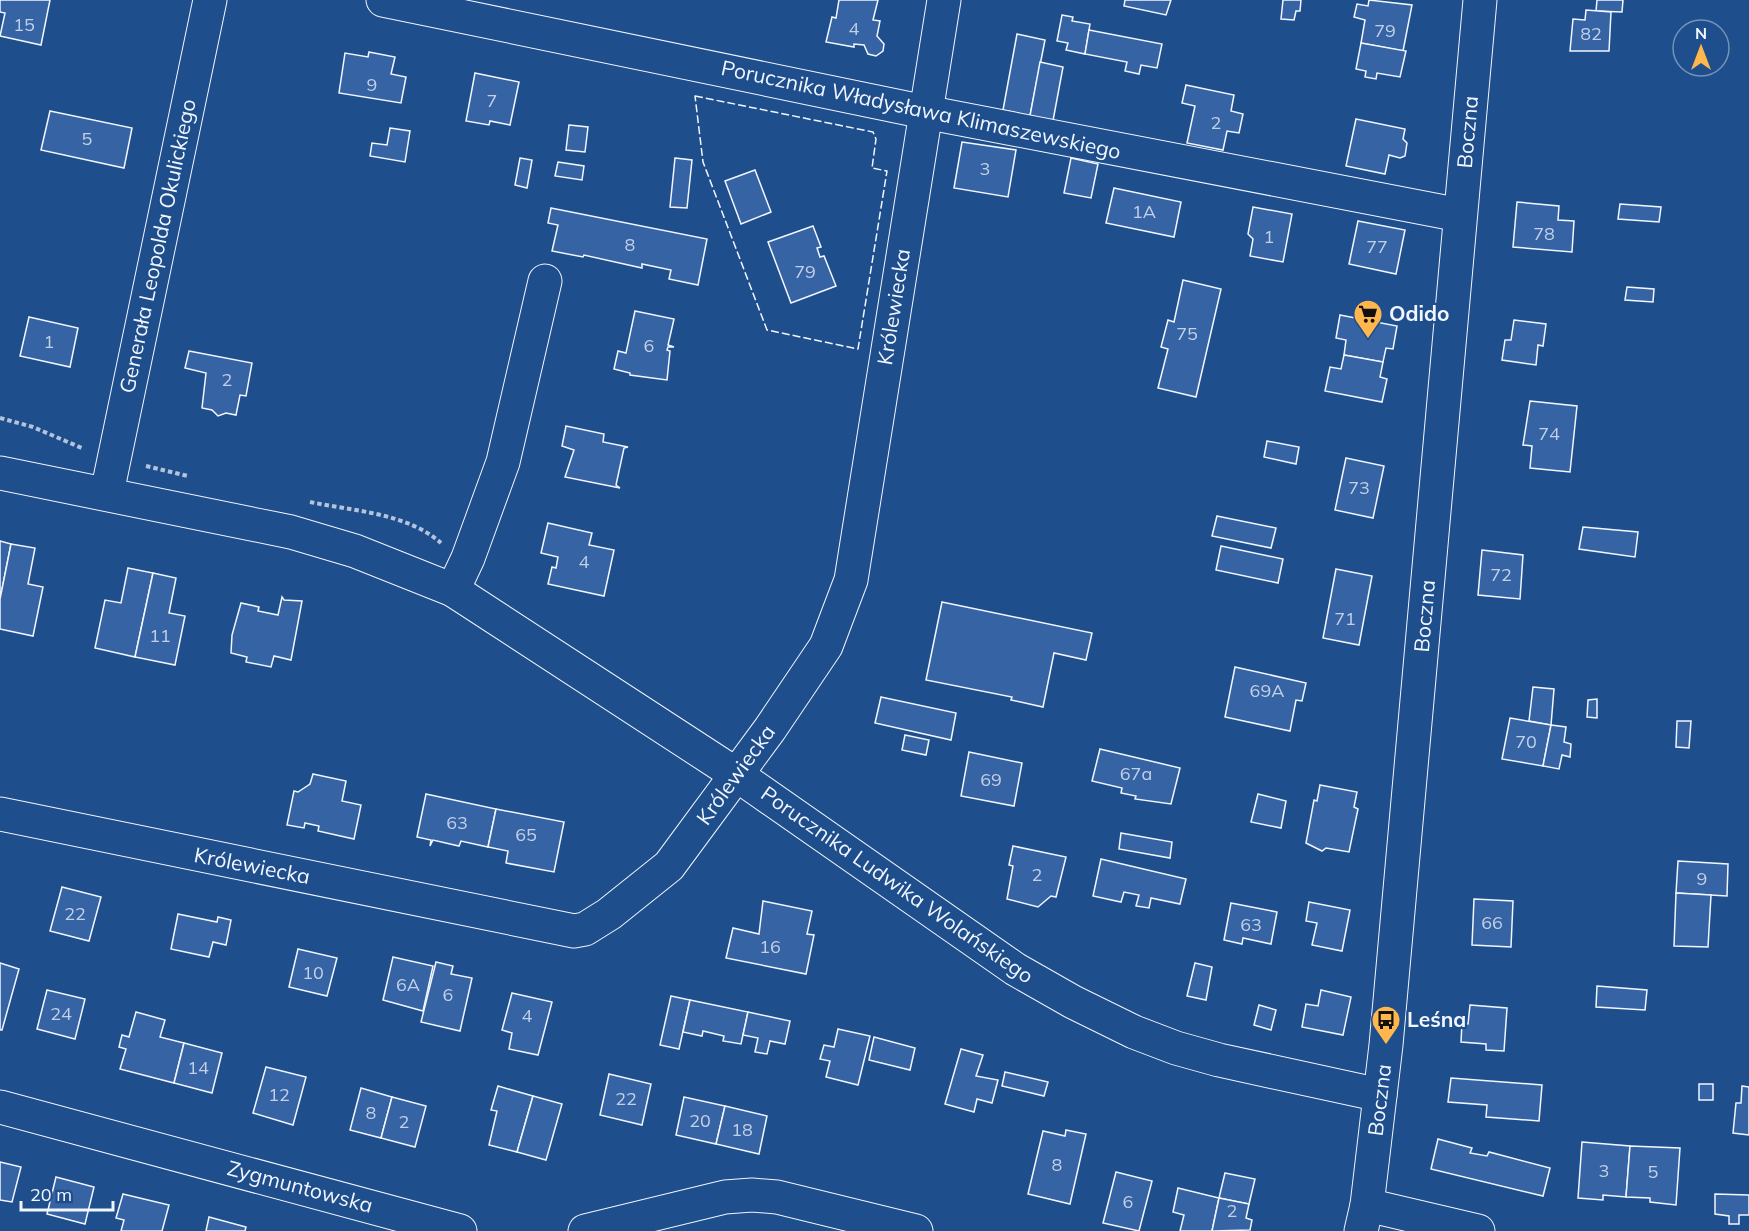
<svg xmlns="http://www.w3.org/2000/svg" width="1749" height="1231" viewBox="0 0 1749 1231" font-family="Mulish,sans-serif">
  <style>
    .building { fill: #3563a3; stroke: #f2f6ff; stroke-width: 1.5 }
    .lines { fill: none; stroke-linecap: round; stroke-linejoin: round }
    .minor-casing { stroke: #f2f6ff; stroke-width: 35 }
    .path { stroke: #b3c4dc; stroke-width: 4; stroke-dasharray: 4.5 3; stroke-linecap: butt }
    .minor { stroke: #1f4e8c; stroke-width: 33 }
    .fence { stroke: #f2f6ff; stroke-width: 1.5; stroke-dasharray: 8 3; stroke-linecap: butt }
    .labels { text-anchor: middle; stroke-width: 4.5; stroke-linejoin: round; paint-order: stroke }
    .number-label { font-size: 18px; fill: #c3d1e8 }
    .street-label { font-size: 21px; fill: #f2f6ff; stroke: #1f4e8c }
    .poi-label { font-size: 21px; font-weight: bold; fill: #f2f6ff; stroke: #1f4e8c; text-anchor: start }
  </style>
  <rect width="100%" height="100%" fill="#1f4e8c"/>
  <g class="building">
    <path d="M0,0h50l-9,45 -41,-9 5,-23 -5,-1z"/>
    <path d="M839,0h39l-5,20 7,1 -3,15 7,8 -1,7 -7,5 -8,-2 -4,-9 -10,-1v3l-28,-5 6,-25 4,1z"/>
    <path d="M1125,0h46l-5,15 -42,-9z"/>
    <path d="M1283,0h18l-1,11h-4l-2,9 -13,-1z"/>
    <path d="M1369,0l43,5 -9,46 -42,-8 4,-23 -11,-3 3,-13 11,2z"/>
    <path d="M1597,0h26l-1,12 -26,-1z"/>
    <path d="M1586,10l25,2 -2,39h-39l3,-32 12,1z"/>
    <path d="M1062,15l11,2 -1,4 18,3 -5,30 -19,-4 2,-7 -11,-2z"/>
    <path d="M1089,30l73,14 -5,24 -16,-3 -2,9 -14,-3 2,-9 -42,-8z"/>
    <path d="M1017,34l28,6 -15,76 -27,-6z"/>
    <path d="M1361,43l45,8 -6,26 -23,-4 -1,6 -11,-2 1,-6 -10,-2z"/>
    <path d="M369,52l26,5 -4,17 15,3 -5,26 -62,-10 6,-40 23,4z"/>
    <path d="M1040,62l23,5 -11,59 -23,-5z"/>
    <path d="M475,73l44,9 -9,43 -20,-4 -1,4 -23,-4z"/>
    <path d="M1186,85l48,10 -3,16 12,3 -4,19 -12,-2 -4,19 -36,-7 8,-37 -13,-3z"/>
    <path d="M50,111l82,17 -8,40 -83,-18z"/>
    <path d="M1356,119l49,10 -2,10 4,4 -2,13 -5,2 -11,-3 -4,19 -39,-8z"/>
    <path d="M569,125l19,2 -3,25 -19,-2z"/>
    <path d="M390,128l20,3 -5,31 -35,-6 2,-13 15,2z"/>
    <path d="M962,142l54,8 -8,47 -54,-9z"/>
    <path d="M520,158l12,2 -5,28 -12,-3z"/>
    <path d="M675,158l17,2 -5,48 -17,-1z"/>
    <path d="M1071,158l27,6 -7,34 -27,-5z"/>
    <path d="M558,162l26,4 -2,14 -27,-4z"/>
    <path d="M755,170l16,42 -30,12 -16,-43z"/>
    <path d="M1114,188l67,14 -7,35 -68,-14z"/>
    <path d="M1517,202l42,4 -1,14 16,1 -2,31 -59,-5z"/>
    <path d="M1620,204l41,3 -2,15 -41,-3z"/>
    <path d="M1253,207l39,7 -9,48 -33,-6 3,-17 -5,-5z"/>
    <path d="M551,208l156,31 -9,46 -29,-6 2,-9 -29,-6v4l-58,-13 -1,2 -31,-6 6,-26 -10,-2z"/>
    <path d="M1358,221l47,9 -9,44 -47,-10z"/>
    <path d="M813,226l8,21 -4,1 3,9 4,-1 12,30 -45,17 -23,-61z"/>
    <path d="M1183,280l38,9 -25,108 -38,-9 10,-39 -7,-2 7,-27 6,2z"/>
    <path d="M1627,287l27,2 -1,13 -28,-2z"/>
    <path d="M635,311l39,8 -6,26 6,2h-6l-1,3 3,1 -3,29 -37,-5v-2l-16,-4 4,-18 8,2z"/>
    <path d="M1340,315l57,11 -4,23 -7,-1 -3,14 -39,-7 2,-15 -10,-2z"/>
    <path d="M29,317l49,11 -8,39 -50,-11z"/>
    <path d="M1514,320l32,4 -3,22 -5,-1 -2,20 -34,-5 3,-20h6z"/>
    <path d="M189,351l63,12 -6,33 -6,-1 -4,20 -10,-2 -8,3 -6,-6 -10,-2 4,-35 -21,-5z"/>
    <path d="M1344,355l39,7 -3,15 7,2 -5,23 -57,-11 5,-24 11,2z"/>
    <path d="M1530,401l47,5 -7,66 -40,-4 2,-22 -9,-1z"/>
    <path d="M566,426l38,8 -1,8 25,5 -4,1 -8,37 4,3 -55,-11 9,-27 -12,-4z"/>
    <path d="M1267,441l32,6 -3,17 -32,-7z"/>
    <path d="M1346,458l38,8 -11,52 -38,-8z"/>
    <path d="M1217,516l59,12 -5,20 -59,-12z"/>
    <path d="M548,523l44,10 -3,12 25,5 -10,46 -56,-12 4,-17 4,1 2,-11 -17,-4z"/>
    <path d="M1583,527l55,5 -3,25 -56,-8z"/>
    <path d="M0,541l11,3 -11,55z"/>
    <path d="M11,544l24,4 -7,36 15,3 -10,49 -33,-7v-30z"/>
    <path d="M1221,546l62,13 -5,24 -62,-13z"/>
    <path d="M1482,550l41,5 -3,44 -42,-4z"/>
    <path d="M128,568l25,5 -18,84 -40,-9 10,-48 16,3z"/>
    <path d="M1336,569l36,7 -13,69 -36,-7z"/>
    <path d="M153,573l23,5 -7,35 16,3 -10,49 -40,-8z"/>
    <path d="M282,597l2,3 18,1 -11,59 -17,-4 -3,11 -25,-5 1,-5 -16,-4 1,-18 9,-32 18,4 -1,4 20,4z"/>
    <path d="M942,602l150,31 -6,27 -32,-7 -11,54 -32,-7 1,-3 -86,-17z"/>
    <path d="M1235,667l71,16 -4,18 -6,-1 -6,31 -65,-14z"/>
    <path d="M1533,687l21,2 -3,36 -22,-4z"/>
    <path d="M881,697l75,16 -5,27 -76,-17z"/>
    <path d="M1597,699v19l-10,-1 1,-17z"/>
    <path d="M1510,718l41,7 -8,41 -41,-7z"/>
    <path d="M1677,721h14l-2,27 -13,-1z"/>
    <path d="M1551,725l15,2 -2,15 7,2 -1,13 -8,-2 -3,14 -16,-3z"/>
    <path d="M905,735l24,5 -3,15 -24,-5z"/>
    <path d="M1100,749l80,19 -9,36 -36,-5 1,-3 -15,-3 1,-5 -30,-7z"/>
    <path d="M969,752l53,11 -8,43 -53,-10z"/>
    <path d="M313,774l33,7 -4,20 19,4 -7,34 -36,-8 1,-5 -14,-3 -1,5 -17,-3 7,-34 4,1 12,-8z"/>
    <path d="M1320,785l37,7 -3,15 4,2 -9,43 -23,-4 -4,3 -16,-8 8,-43 3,1z"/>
    <path d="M426,794l70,15 -8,38 -27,-6 -2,5 -26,-6 -3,6 1,-6 -14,-3z"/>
    <path d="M1258,794l28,7 -5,27 -30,-6z"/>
    <path d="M496,809l68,13 -10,50 -48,-9 2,-12 -20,-4z"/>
    <path d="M1121,833l51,9 -2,16 -51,-9z"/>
    <path d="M1013,846l53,11 -10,40 -5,-1 -13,11 -31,-8 6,-33 -4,-1z"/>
    <path d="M1101,859l85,20 -6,25 -29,-6 -2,10 -13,-2 3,-11 -15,-3 -3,10 -28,-6z"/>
    <path d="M1678,861l50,3 -1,32 -51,-3z"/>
    <path d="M62,887l39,10 -12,44 -39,-10z"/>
    <path d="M1676,893l35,2 -3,52 -34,-1z"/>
    <path d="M1474,899l39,2 -2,46 -39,-2z"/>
    <path d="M763,901l49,10 -5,23 7,1 -8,39 -80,-16 7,-30 26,6z"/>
    <path d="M1309,902l41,8 -8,41 -30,-6 5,-22 -11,-2z"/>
    <path d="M1231,903l46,9 -6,32 -28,-6 -1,6 -18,-4z"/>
    <path d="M178,914l39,8 1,-5 13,3 -5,25 -13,-3 -4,15 -38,-8z"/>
    <path d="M298,949l39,9 -10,38 -38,-9z"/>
    <path d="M393,957l40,9 -10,45 -40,-11z"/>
    <path d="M436,962l17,4 -2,8 21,4 -12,53 -39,-9z"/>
    <path d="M0,963l19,6 -17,61h-2z"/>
    <path d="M1195,963l17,4 -6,33 -19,-4z"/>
    <path d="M1597,986l50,4 -2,20 -49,-3z"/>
    <path d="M47,990l38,9 -10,40 -38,-10z"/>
    <path d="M1321,990l30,7 -8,38 -41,-8 4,-23 12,2z"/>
    <path d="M512,993l40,9 -14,53 -29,-6 3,-16 -10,-3z"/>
    <path d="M671,996l19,4 -11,49 -19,-4z"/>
    <path d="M690,1000l58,12 -7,32 -18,-3 1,-5 -21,-5 -1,5 -19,-4z"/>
    <path d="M1259,1005l17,5 -5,20 -17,-5z"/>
    <path d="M1470,1005l37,3 -3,43 -18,-1v-6l-25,-2 1,-19 6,1z"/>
    <path d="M136,1012l29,8 -5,17 24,6 -10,40 -54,-14 6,-20 -7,-2 3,-12 7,2z"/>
    <path d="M748,1012l42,9 -5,23 -15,-3 -3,13 -12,-2 3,-14 -15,-3z"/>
    <path d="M838,1029l32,7 -12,49 -32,-8 4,-16 -10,-2 4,-14 10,2z"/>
    <path d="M874,1037l41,11 -5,22 -41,-10z"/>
    <path d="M184,1043l38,10 -10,40 -38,-10z"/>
    <path d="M961,1049l22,6 -7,21 22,4 -6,23 -15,-4 -3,13 -29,-8z"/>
    <path d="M266,1067l40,10 -13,48 -40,-12z"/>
    <path d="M1005,1072l43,10 -4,14 -42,-10z"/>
    <path d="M609,1074l42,10 -9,41 -42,-10z"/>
    <path d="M1451,1078l91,7 -3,36 -53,-4 1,-12 -39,-3z"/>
    <rect x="1699" y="1084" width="14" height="16"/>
    <path d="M498,1086l35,10 -16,56 -28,-7 8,-34 -6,-1z"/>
    <path d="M1742,1086l7,1v48l-16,-2 3,-30h5z"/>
    <path d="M361,1088l31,9 -11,41 -31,-8z"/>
    <path d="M533,1096l29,8 -16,56 -29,-8z"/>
    <path d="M392,1097l34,9 -11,41 -34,-9z"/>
    <path d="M684,1097l41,9 -9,38 -40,-9z"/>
    <path d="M725,1106l42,10 -8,38 -43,-10z"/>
    <path d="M1066,1130l20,4 -16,70 -42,-10 15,-63 22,5z"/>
    <path d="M1438,1139l34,9 -2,5 17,3 2,-4 61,16 -7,28 -112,-27z"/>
    <path d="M1582,1142l48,4 -4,51 -23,-2v5l-25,-2z"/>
    <path d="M1630,1146l50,2 -4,57 -26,-3v-4l-24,-1z"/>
    <path d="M0,1162l21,5 -9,35 -12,-2z"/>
    <path d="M1116,1172l36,9 -13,50 -36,-8z"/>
    <path d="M1225,1173l30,6 -6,25 -30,-6z"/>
    <path d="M56,1177l38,10 -9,37 -38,-10z"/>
    <path d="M1178,1188l41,10 -7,33h-32l4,-16 -11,-3z"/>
    <path d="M123,1194l46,11 -7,26h-41l3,-11 -8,-2z"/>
    <path d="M1715,1194l34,1v20h-10v9h-10v-8l-14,-2z"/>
    <path d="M1219,1198l30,6 -3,14 6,2 -2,10 -38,1z"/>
    <path d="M209,1217l37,10 -1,4h-39z"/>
  </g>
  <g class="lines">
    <g class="minor-casing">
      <g id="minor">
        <path d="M383,0l542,112 535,103"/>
        <path d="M0,473l291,59 64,19 98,39 284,185 278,194 58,33 61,30 42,16 43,12 161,35"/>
        <path d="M107,493l103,-493"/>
        <path d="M453,590l15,-32 35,-96 42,-181"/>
        <path d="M0,814l574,117 11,-2 24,-15 60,-48 101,-137 56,-83 25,-66 93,-580"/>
        <path d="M0,1107l460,124"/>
        <path d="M1367,1205l111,26"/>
        <path d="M585,1231l140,-34 27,-2 25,2 139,34"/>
        <path d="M1361,1231l6,-26 19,-160 94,-1045"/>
      </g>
    </g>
    <g class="path">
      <path d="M0,418l33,9 51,22"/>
      <path d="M146,466l42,10"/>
      <path d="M310,502c44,9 97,11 131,41"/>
    </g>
    <use href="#minor" class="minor"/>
    <path class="fence" d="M695,96l178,36 3,7 -4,29 15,3 -29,178 -91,-19 -64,-168z"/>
  </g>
  <defs>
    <g id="supermarket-pin" transform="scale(1.5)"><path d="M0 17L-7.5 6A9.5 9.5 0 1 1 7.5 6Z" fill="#ffb74d" stroke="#1f4e8c"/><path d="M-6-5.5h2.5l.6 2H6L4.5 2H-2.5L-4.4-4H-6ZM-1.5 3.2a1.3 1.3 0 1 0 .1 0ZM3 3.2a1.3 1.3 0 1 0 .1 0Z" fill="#111"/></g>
    <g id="bus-pin" transform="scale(1.5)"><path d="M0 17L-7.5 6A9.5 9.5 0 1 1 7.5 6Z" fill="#ffb74d" stroke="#1f4e8c"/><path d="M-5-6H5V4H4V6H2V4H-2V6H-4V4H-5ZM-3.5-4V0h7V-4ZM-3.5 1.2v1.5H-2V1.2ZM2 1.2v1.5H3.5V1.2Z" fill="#111"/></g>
  </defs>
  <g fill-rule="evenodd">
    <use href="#supermarket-pin" x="1368" y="314"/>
    <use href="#bus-pin" x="1386" y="1020"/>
  </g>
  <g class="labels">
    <g class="number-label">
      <text x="24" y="31">15</text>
      <text x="854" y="35">4</text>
      <text x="1385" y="37">79</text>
      <text x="1591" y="40">82</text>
      <text x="372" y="91">9</text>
      <text x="492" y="107">7</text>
      <text x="1216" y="129">2</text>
      <text x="87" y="145">5</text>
      <text x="985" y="175">3</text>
      <text x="1144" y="218">1A</text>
      <text x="1544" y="240">78</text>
      <text x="1269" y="243">1</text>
      <text x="630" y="251">8</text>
      <text x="1377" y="253">77</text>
      <text x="805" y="278">79</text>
      <text x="1187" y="340">75</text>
      <text x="49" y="348">1</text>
      <text x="649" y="352">6</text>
      <text x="227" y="386">2</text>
      <text x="1549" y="440">74</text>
      <text x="1359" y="494">73</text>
      <text x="584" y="568">4</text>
      <text x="1501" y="581">72</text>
      <text x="1345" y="625">71</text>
      <text x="160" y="642">11</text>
      <text x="1267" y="697">69A</text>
      <text x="1526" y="748">70</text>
      <text x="1136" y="780">67a</text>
      <text x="991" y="786">69</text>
      <text x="457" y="829">63</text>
      <text x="526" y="841">65</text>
      <text x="1037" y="881">2</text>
      <text x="1702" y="885">9</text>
      <text x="75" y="920">22</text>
      <text x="1492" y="929">66</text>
      <text x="1251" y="931">63</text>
      <text x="770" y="953">16</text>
      <text x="313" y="979">10</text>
      <text x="408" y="991">6A</text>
      <text x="448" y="1001">6</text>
      <text x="61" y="1020">24</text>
      <text x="527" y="1022">4</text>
      <text x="198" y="1074">14</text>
      <text x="279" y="1101">12</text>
      <text x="626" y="1105">22</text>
      <text x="371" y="1119">8</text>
      <text x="700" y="1127">20</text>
      <text x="404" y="1128">2</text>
      <text x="742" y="1136">18</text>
      <text x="1057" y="1171">8</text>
      <text x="1604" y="1177">3</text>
      <text x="1653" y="1178">5</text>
      <text x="1128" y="1208">6</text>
      <text x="1232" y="1217">2</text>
    </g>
    <g class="street-label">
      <text transform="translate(921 110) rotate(12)" y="7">Porucznika Władysława Klimaszewskiego</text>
      <text transform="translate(1468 132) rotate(-85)" y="7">Boczna</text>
      <text transform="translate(158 246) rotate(-78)" y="7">Generała Leopolda Okulickiego</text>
      <text transform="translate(894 307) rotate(-81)" y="7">Królewiecka</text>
      <text transform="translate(1425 616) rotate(-85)" y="7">Boczna</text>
      <text transform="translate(736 775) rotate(-54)" y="7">Królewiecka</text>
      <text transform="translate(252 866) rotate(11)" y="7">Królewiecka</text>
      <text transform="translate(897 885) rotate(35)" y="7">Porucznika Ludwika Wolańskiego</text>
      <text transform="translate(1380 1100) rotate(-83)" y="7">Boczna</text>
      <text transform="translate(300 1187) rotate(15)" y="7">Zygmuntowska</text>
    </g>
    <g class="poi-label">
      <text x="1389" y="321">Odido</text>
      <text x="1407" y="1027">Leśna</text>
    </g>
  </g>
  <g transform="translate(1701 48)"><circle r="28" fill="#1f4e8c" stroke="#7391ba" stroke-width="1.5"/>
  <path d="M0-4.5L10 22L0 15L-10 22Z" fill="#ffb74d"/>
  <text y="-9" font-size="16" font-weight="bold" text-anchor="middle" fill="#f2f6ff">N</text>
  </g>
  <path d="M21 1201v9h92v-9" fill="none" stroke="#f2f6ff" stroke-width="3"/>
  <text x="30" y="1201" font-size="18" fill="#f2f6ff" stroke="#1f4e8c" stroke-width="4.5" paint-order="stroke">20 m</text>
</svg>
